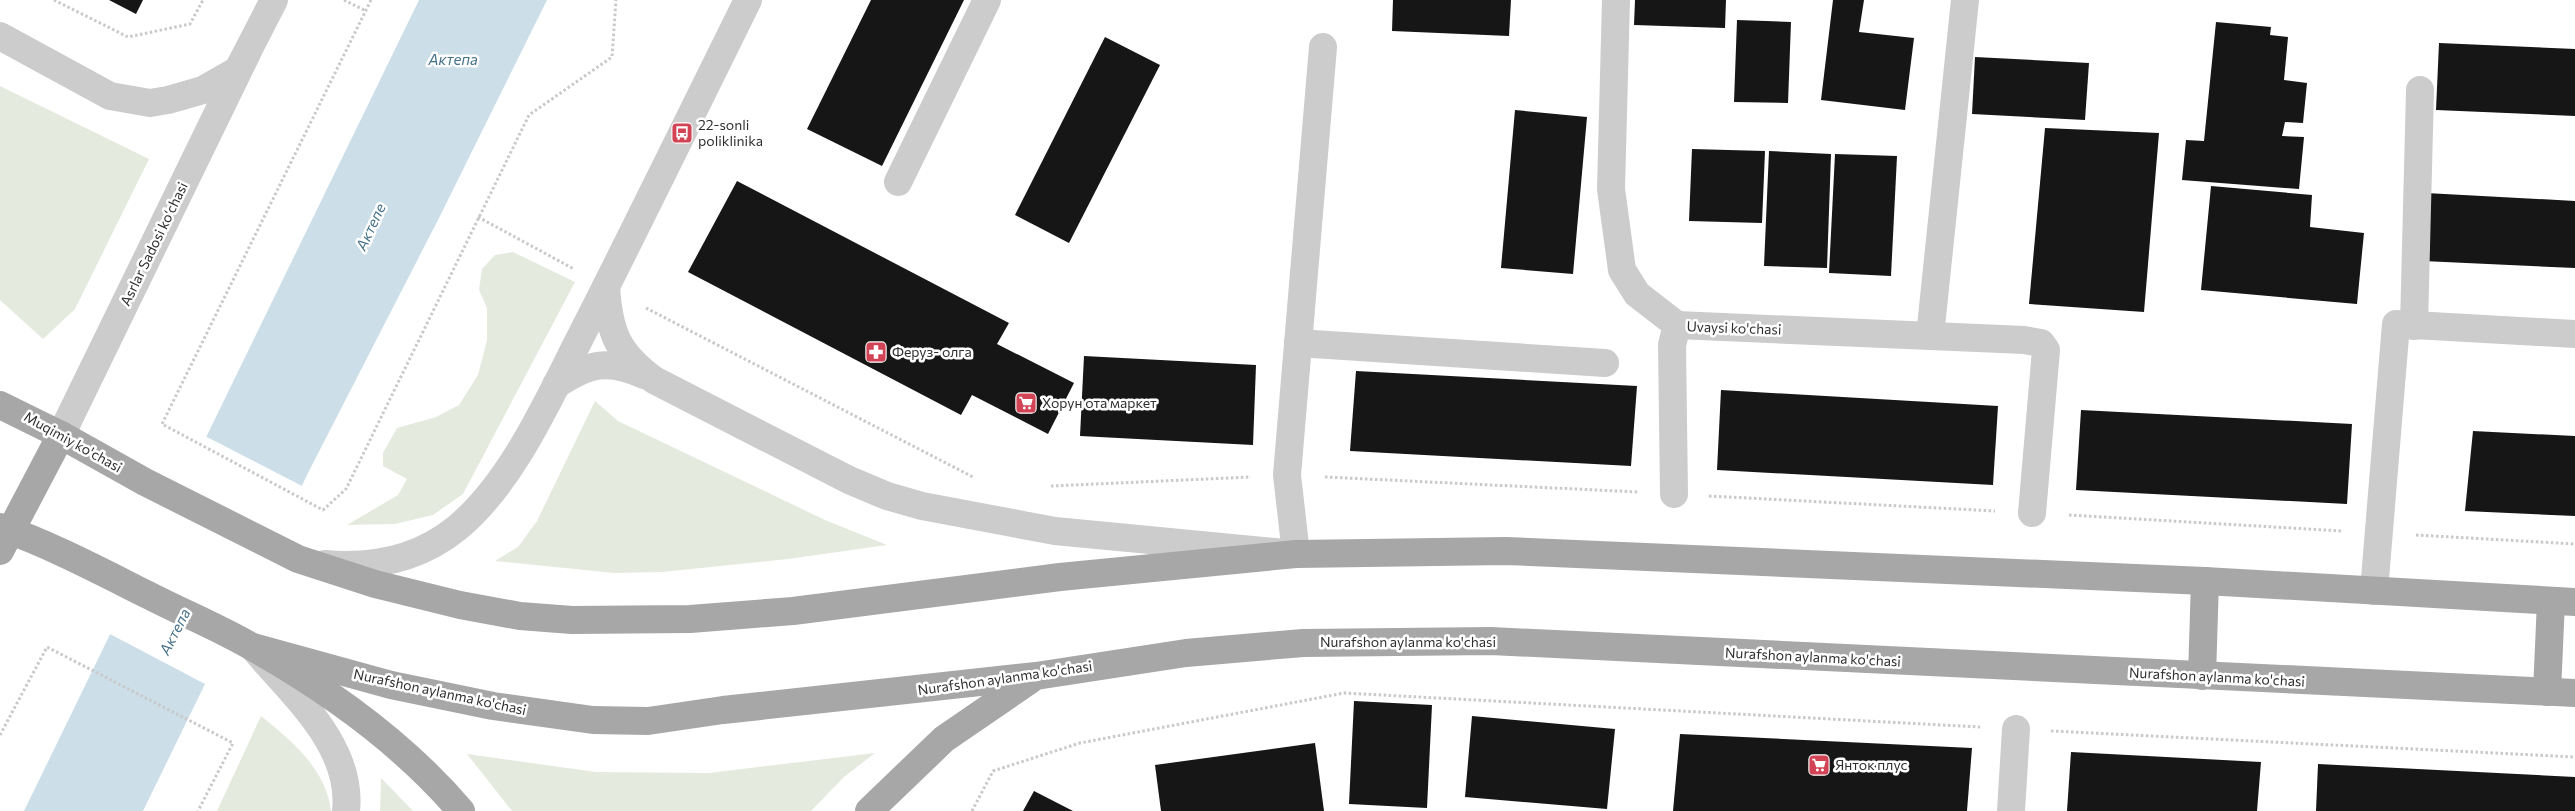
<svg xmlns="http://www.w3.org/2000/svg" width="2575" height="811" viewBox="0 0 2575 811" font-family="Commissioner,sans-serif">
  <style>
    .green { fill: #e5eade }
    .water { fill: #ccdee8 }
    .pier { fill: #fff }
    .building { fill: #161616 }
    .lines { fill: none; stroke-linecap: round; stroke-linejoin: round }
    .path { stroke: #c9c9c9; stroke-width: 3; stroke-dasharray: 2.5 2.5; stroke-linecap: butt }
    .minor { stroke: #ccc; stroke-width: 28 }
    .major { stroke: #a7a7a7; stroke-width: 28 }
    .labels { text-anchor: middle; stroke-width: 5; stroke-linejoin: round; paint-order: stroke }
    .poi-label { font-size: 14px; fill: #2f2f2f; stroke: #fff; text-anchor: start }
    .street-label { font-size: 14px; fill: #2f2f2f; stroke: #fff }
    .water-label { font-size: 15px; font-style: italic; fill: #457188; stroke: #fff }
  </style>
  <rect width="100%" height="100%" fill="#fff"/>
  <g class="green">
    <path d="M0,86l149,73 -74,150 -32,30 -43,-39z"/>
    <path d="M513,252l62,30 -112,212 -30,21 -38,9 -48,1 51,-30 9,-16 -24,-13v-13l14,-25 39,-11 23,-12 19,-30 9,-35v-32l-8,-18 3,-21 13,-14z"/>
    <path d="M595,401l23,20 207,99 62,25 -99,14 -126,13 -48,1 -119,-12 23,-14 19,-26z"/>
    <path d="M261,716c31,25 65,53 70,95h-114z"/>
    <path d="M875,753l-31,24 -33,34h-299l-45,-57 129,18 113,1z"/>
    <path d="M381,778l32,33h-33z"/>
  </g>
  <path class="water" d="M419,0h128l-107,216 -131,255 -166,340h-119z"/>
  <path class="pier" d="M205,436l99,51 -97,198 -99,-52z"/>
  <g class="building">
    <path d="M109,0h34l-7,14z"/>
    <path d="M871,0h93l-82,166 -75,-37z"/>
    <path d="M1393,0h118l-2,36 -117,-5z"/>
    <path d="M1635,0h91l-1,28 -91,-3z"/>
    <path d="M1833,0h31l-5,32 55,6 -9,72 -84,-10z"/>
    <path d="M1737,20l54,2 -3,81 -54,-1z"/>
    <path d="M2216,22l55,5 -1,8 18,2 -4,43 23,3 -4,40 -18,-1 -3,14 22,1 -5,52 -117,-9 4,-40 18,1z"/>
    <path d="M1105,37l55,28 -91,178 -54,-28z"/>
    <path d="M2439,43l136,6v67l-139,-6z"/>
    <path d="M1975,57l114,6 -4,57 -113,-6z"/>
    <path d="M1515,110l72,7 -14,157 -72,-6z"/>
    <path d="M2045,128l114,5 -15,179 -115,-8z"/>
    <path d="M1692,149l73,2 -3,72 -73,-2z"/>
    <path d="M1769,151l62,3 -4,114 -63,-2z"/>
    <path d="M1835,154l62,2 -6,120 -62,-3z"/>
    <path d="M737,181l272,142 -12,21 77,39 -26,51 -76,-39 -11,20 -273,-143z"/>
    <path d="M2211,186l101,9 -2,32 54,6 -7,71 -156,-14z"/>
    <path d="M2426,193l149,8v67l-152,-7z"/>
    <path d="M1084,356l172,9 -3,80 -173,-9z"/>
    <path d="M1356,371l281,15 -6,80 -281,-15z"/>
    <path d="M1721,390l277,16 -5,79 -276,-15z"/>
    <path d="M2081,410l271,14 -5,80 -271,-14z"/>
    <path d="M2473,431l102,5v80l-110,-5z"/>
    <path d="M1354,701l78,4 -5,103 -78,-4z"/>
    <path d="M1472,716l143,13 -8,80 -142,-12z"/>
    <path d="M1680,734l292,14 -5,63h-294z"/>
    <path d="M1315,743l9,68h-163l-6,-46z"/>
    <path d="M2071,752l190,10 -4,49h-190z"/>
    <path d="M2318,764l257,13v34h-259z"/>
    <path d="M1034,791l39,20h-50z"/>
  </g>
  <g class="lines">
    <g class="path">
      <path d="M54,0l74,37 62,-13 13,-24"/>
      <path d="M344,0l22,11"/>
      <path d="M371,0l-209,424 161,86 23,-21 183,-374 83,-58 4,-57"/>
      <path d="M478,217l96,52"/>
      <path d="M646,308l327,169"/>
      <path d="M1325,477l313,15"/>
      <path d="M1051,486l200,-9"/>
      <path d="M1709,496l286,15"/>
      <path d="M2069,515l273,16"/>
      <path d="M2416,535l159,9"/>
      <path d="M2051,731l524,26"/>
      <path d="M0,735l47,-88 186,96 -35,68"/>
      <path d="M972,811l21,-40 87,-28 264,-50 636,34"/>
    </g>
    <g class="minor">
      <path d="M1616,0l-5,189 11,81 15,24 40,31"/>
      <path d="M0,36l110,60 40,7 18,-3 35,-10 35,-20 36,-70"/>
      <path d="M898,182l89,-182"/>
      <path d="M606,287c3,45 11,66 48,93l195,100 38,16 35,10 133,25 241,23 -9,-79 36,-428"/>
      <path d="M2414,326l6,-236"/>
      <path d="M1930,336l35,-336"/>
      <path d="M1298,343l307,20"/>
      <path d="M556,385c32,-21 51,-27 88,-10"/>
      <path d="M61,435l186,-382"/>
      <path d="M1674,494l-2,-149 5,-20 347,15 17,3 5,7 -14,163"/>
      <path d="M325,564c47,4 94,-5 132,-36 56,-46 93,-132 126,-196 56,-110 110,-221 165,-332"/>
      <path d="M2374,591l22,-267 179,10"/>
      <path d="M257,652c38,45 96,95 89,159"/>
      <path d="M2011,811l5,-82"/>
    </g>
    <g class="major">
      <path d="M0,405l61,30 84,47 153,77 77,25 85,21 60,11 52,4 118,-1 103,-8 267,-34 236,-23 210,-3 699,30 370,21"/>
      <path d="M0,527c51,18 100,44 148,68 35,18 72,33 106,53 76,43 150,96 207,163"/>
      <path d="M0,551l61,-116"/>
      <path d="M253,647l138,38 102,21 100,14 55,1 75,-11 313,-34 150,-23 117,-10 188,-2 1084,52"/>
      <path d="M2202,676l3,-95"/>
      <path d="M2547,692l4,-91"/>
      <path d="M869,811l75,-72 86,-59"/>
    </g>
  </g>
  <defs>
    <g id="bus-square" transform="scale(1.125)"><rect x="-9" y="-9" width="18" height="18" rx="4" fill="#d24455" stroke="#fff"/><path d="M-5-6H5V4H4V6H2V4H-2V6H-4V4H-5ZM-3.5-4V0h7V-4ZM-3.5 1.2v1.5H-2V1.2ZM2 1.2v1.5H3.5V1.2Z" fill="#fff"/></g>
    <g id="pharmacy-square" transform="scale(1.125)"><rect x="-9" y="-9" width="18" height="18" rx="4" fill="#d24455" stroke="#fff"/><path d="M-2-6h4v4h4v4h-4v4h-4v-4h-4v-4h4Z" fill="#fff"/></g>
    <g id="supermarket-square" transform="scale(1.125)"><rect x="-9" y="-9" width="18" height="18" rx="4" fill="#d24455" stroke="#fff"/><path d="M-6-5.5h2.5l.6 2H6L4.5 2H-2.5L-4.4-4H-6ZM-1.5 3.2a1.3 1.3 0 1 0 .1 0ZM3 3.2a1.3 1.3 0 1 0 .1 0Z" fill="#fff"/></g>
  </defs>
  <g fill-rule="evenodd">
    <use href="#bus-square" x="682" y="133"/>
    <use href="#pharmacy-square" x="876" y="352"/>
    <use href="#supermarket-square" x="1026" y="403"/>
    <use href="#supermarket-square" x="1819" y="765"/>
  </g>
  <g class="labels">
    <g class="poi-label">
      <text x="698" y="130">22-sonli<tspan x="698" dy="16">poliklinika</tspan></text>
      <text x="892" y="357">Феруз- олга</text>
      <text x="1042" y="408">Хорун ота маркет</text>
      <text x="1835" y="770">Янток плус</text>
    </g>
    <g class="street-label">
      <text transform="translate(154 244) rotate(-64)" y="5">Asrlar Sadosi ko‘chasi</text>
      <text transform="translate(1734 328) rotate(2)" y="5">Uvaysi ko'chasi</text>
      <text transform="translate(73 442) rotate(29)" y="5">Muqimiy ko'chasi</text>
      <text x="1408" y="647">Nurafshon aylanma ko'chasi</text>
      <text transform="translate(1813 657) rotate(3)" y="5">Nurafshon aylanma ko'chasi</text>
      <text transform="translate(2217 677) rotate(3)" y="5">Nurafshon aylanma ko'chasi</text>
      <text transform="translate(1005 678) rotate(-8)" y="5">Nurafshon aylanma ko'chasi</text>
      <text transform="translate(440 692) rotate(12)" y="5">Nurafshon aylanma ko'chasi</text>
    </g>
    <g class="water-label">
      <text x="453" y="65">Актепа</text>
      <text transform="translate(371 227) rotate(-65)" y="5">Актепе</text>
      <text transform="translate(175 632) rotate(-63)" y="5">Актепа</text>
    </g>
  </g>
</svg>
